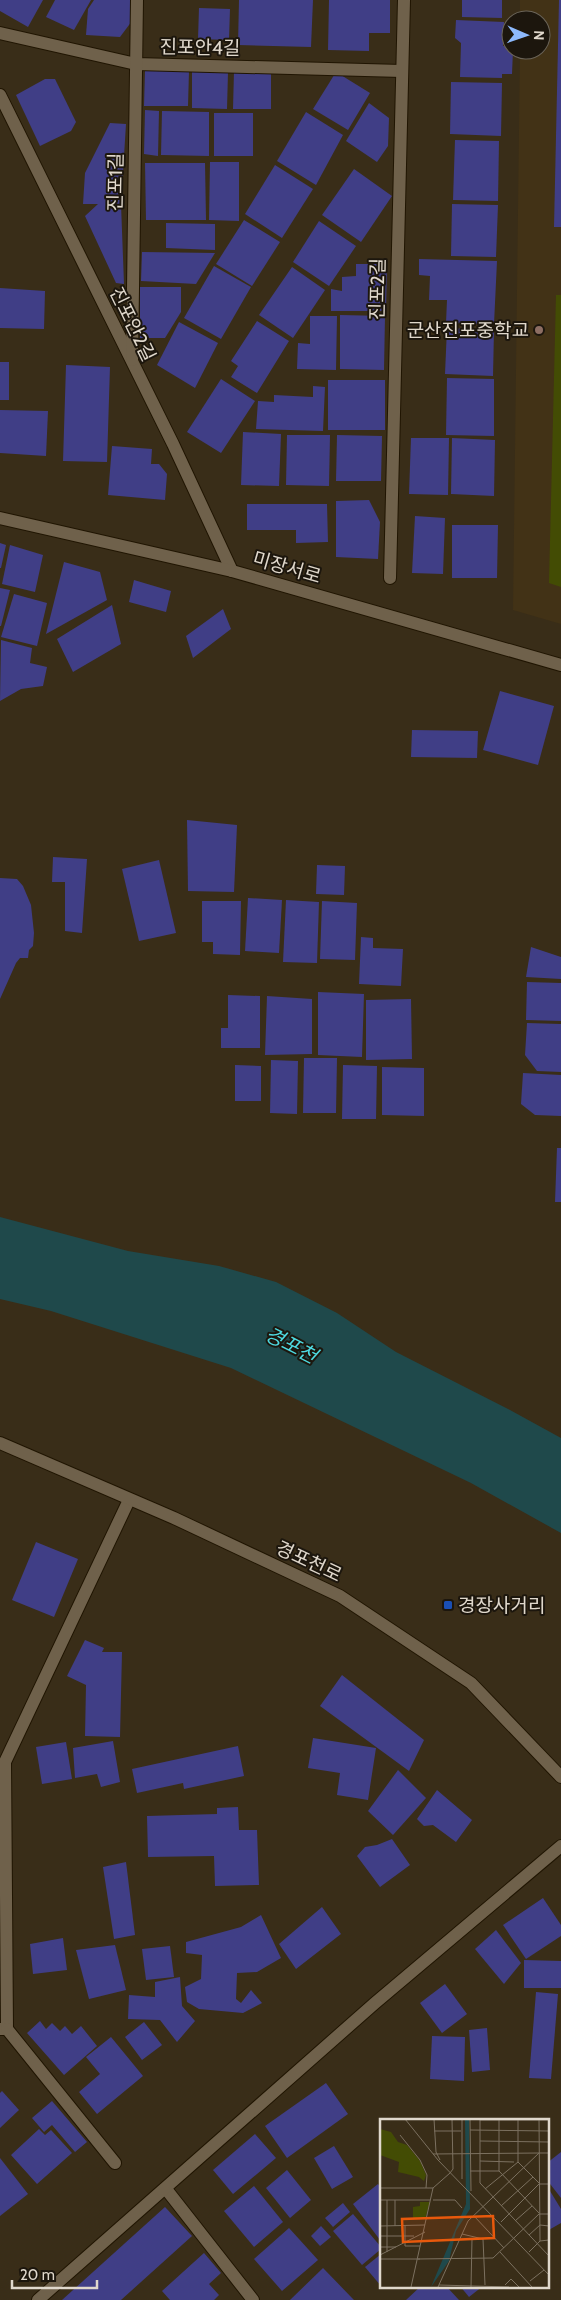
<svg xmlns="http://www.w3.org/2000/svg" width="561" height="2300" viewBox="0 0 561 2300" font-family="Cabin,'Noto Sans KR',sans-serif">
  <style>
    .built { fill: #423216 }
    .green { fill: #434c04 }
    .water { fill: #1f494b }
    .building { fill: #403e86 }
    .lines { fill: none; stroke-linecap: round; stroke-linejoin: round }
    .minor-casing { stroke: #201502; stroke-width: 14 }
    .tertiary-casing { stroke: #201502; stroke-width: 14 }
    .minor { stroke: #6f614b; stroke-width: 12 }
    .tertiary { stroke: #6f614b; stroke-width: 12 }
    .education-dot { fill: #8d6e63; stroke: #1c160d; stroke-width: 2 }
    .transit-dot { fill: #1a4fb4; stroke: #1c160d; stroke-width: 2 }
    .labels { text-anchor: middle; stroke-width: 4; stroke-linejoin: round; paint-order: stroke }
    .street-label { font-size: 19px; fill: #e0d8cc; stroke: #1c160d }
    .poi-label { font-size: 19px; fill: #e0d8cc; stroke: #1c160d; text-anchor: end }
    .water-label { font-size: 20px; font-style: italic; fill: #4edae1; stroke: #1c160d }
    .inset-road { fill: none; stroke: #7c7160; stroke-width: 1 }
    .view { fill: #e8590c; fill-opacity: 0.15; stroke: #e8590c; stroke-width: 2.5 }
    .inset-edge { fill: none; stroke: #e0d8cc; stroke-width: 2.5 }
  </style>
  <rect width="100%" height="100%" fill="#392d18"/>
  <path class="built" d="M520,0h41v624l-48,-14 7,-560h21v-30h-21z"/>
  <path class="green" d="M556,295h5v292l-12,-4z"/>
  <path class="water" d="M0,1217l128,34 91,15 57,16 61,31 59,39 114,58 51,28v95l-90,-50 -240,-115 -180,-57 -51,-12z"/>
  <g class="building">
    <path d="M0,0h43l-15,27 -28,-16z"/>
    <path d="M55,0h36l-17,30 -28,-13z"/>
    <path d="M94,0h39l-1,21 -12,16 -34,-2 2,-26z"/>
    <path d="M239,0h74l-2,47 -73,-2z"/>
    <path d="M329,0h61v33h-21v18l-41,-1z"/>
    <path d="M462,0h40v18l-40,-1z"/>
    <path d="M559,0h2v227h-7z"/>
    <path d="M199,8l31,1 -1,31 -31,-1z"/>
    <path d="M456,20l48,2 -1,24h8l2,4 -1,24h-10v4l-42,-1 1,-34 -6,-5z"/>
    <path d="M145,71h44l-1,35h-44z"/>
    <path d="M192,71l36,1 -1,37 -35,-1z"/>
    <path d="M234,71h37v38h-38z"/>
    <path d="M336,72l34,21 -22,37 -35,-21z"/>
    <path d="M45,79h10l21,43 -5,9 -31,15 -24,-51z"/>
    <path d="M451,82l51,1 -1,53 -51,-2z"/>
    <path d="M369,103l20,15 -1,28 -11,16 -31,-21z"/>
    <path d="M145,110l14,1 -1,45 -14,-2z"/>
    <path d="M162,111l47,1v44l-48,-1z"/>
    <path d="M306,112l37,23 -27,50 -39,-24z"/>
    <rect x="214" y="113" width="39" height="43"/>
    <path d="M110,123l16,1 -5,80 3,80 -8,-1 -31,-67 13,-12h-15l2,-31z"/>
    <path d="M455,140l44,1 -1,60 -45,-1z"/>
    <path d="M210,162h29v59l-30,-1z"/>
    <path d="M145,163h60l1,57h-60z"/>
    <path d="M275,165l38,24 -31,49 -37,-24z"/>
    <path d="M354,169l38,27 -31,46 -39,-27z"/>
    <path d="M452,204l46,1 -2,52 -45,-1z"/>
    <path d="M244,220l36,22 -28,44 -36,-22z"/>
    <path d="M319,221l37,25 -27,40 -36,-24z"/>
    <path d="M166,223l49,1v26l-49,-2z"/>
    <path d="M142,252l73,1 -19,31 -55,-3z"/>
    <path d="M419,259l78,2 -3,63 -48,-1 1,-23h-18l1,-24 -11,-1z"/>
    <path d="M356,264h31l-1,47h-55v-22l11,2v-14l14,-1z"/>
    <path d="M214,266l37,21 -30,52 -37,-21z"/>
    <path d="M292,267l33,23 -32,48 -34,-23z"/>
    <path d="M140,287h41v25l-16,26h-25z"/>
    <path d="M0,288l45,3 -1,38 -44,-1z"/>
    <path d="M340,315l45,1 -1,54 -44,-1z"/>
    <path d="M310,316h27l-1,54 -39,-1 1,-26 12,1z"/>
    <path d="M257,321l32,20 -32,52 -26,-16 7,-11 -7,-5z"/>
    <path d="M179,322l39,21 -23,45 -38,-23z"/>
    <path d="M447,328l47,2 -1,46 -48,-2z"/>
    <rect x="0" y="362" width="9" height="38"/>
    <path d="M66,365l44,2 -3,95 -44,-1z"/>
    <path d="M447,378l47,1v57l-48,-1z"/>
    <path d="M221,379l34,22 -34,52 -34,-21z"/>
    <rect x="328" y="380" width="57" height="50"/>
    <path d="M313,386l12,1 -2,44 -67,-2 2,-28 16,1v-7l39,2z"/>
    <path d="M0,410l48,1 -2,45 -46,-3z"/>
    <path d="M243,432l38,2 -2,52 -38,-1z"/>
    <path d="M287,435h43l-1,51 -43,-1z"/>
    <path d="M337,435l45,1 -1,45h-45z"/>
    <path d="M411,438h38l-1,57 -39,-1z"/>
    <path d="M452,438l43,2 -1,56 -43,-2z"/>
    <path d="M112,446l40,3 -1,15h8l8,10 -2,26 -57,-5z"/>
    <path d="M369,500l11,22 -2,37 -42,-2v-56z"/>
    <path d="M247,504h80l1,38 -32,1v-13h-49z"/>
    <path d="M415,516l30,2 -2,56 -31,-1z"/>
    <path d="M452,525h46l-1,53h-45z"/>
    <path d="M0,543l6,2 -5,23h-1z"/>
    <path d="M10,545l33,10 -8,37 -33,-8z"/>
    <path d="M64,562l36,10 7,28 -61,34z"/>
    <path d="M134,580l37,11 -5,21 -37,-10z"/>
    <path d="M0,588l10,2 -9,36h-1z"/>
    <path d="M14,594l33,9 -10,43 -36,-9z"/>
    <path d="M112,605l9,39 -48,28 -16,-33z"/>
    <path d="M223,609l8,20 -38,29 -7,-22z"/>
    <path d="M1,640l31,8 -2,15 17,4 -4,19 -22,3 -21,12z"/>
    <path d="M500,691l54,15 -16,59 -55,-15z"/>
    <path d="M412,730l66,1 -1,27 -66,-1z"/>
    <path d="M187,820l50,5 -3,67 -46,-1z"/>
    <path d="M53,857l34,2 -5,74 -17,-2v-49h-13z"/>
    <path d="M159,860l17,73 -37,8 -17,-72z"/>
    <path d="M317,865l28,1 -1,29 -28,-1z"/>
    <path d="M0,878l17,1 6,7 8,19 3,28 -1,13 -4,4 -1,8h-8l-4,5 -16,36z"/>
    <path d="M248,898l34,2 -3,53 -34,-2z"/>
    <path d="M286,900l33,2 -2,61 -34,-1z"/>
    <path d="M202,901h39l-1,54 -27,-1v-12h-11z"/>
    <path d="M322,901l35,2 -2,57 -35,-1z"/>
    <path d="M361,937l12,1v10l30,1 -2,37 -42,-2z"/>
    <path d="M531,947l30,10v22l-35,-2z"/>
    <path d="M527,982l34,1v38l-35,-1z"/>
    <path d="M318,992l46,2 -2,63 -44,-2z"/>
    <path d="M228,995l32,1v52h-39v-20h7z"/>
    <path d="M267,996l45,3v55l-47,1z"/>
    <path d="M411,999l1,60 -46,1v-60z"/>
    <path d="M527,1023l34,1v48l-24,-1 -12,-16z"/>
    <path d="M304,1058h33l-1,55h-33z"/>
    <path d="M271,1060l27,1 -1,53 -27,-1z"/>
    <path d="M235,1065l26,1v35h-26z"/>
    <path d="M343,1065l34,1 -1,53h-34z"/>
    <path d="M382,1067l42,1v48l-42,-1z"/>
    <path d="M523,1073l38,2v41l-26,-1 -14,-11z"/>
    <path d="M557,1148h4v54h-6z"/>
    <path d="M36,1542l42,17 -24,58 -42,-17z"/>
    <path d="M85,1640l19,8 -2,4h20l-2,85 -35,-1 1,-51 -19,-9z"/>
    <path d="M342,1675l82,65 -15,31 -89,-65z"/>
    <path d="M313,1738l63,10 -8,52 -31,-5 3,-22 -32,-5z"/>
    <path d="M113,1741l7,41 -19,5 -4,-13 -22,4 -2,-30z"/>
    <path d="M66,1742l6,37 -30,5 -6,-37z"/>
    <path d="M238,1746l6,30 -60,13 -1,-6 -46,10 -5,-24z"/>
    <path d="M398,1770l28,28 -33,37 -25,-24z"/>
    <path d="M437,1790l35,30 -16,22 -23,-17 -9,1 -7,-7z"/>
    <path d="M238,1807l1,23h18l2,55 -44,1 -1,-30 -66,1 -1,-41 70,-2v-6z"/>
    <path d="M392,1839l18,26 -30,22 -23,-31 8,-9 12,-2z"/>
    <path d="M126,1862l9,73 -21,4 -11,-72z"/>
    <path d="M543,1898l18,27v11l-35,23 -23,-34z"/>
    <path d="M322,1907l19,27 -45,35 -17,-25z"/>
    <path d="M261,1915l20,43 -24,14 -20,1 -1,26 5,4 10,-13 11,13 -19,10 -44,-4 -12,-7 -2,-15 16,-8 1,-24 -16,-2v-11l55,-15z"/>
    <path d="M496,1930l25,33 -17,21 -29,-35z"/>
    <path d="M63,1938l4,32 -34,4 -3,-30z"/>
    <path d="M115,1945l11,45 -37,9 -13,-49z"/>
    <path d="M170,1946l4,31 -28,3 -4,-31z"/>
    <path d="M524,1960l37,1v27h-37z"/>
    <path d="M180,1977l2,29 13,15 -18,21 -17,-22 -32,-1 1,-24 26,2v-15z"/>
    <path d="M445,1984l22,30 -25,19 -22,-30z"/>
    <path d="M536,1992l22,2 -7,85 -22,-1z"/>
    <path d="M40,2021l6,8 6,-6 8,8 5,-5 7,8 9,-8 16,20 -33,29 -37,-42z"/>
    <path d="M144,2022l18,23 -20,15 -17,-23z"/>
    <path d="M487,2028l3,42 -18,2 -3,-42z"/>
    <path d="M432,2036l33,1 -1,44 -34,-2z"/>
    <path d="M111,2037l32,39 -46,38 -18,-22 21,-18 -14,-17z"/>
    <path d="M326,2083l22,31 -61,44 -22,-32z"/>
    <path d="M2,2091l17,19 -19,18v-35z"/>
    <path d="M52,2101l35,41 -12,10 -23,-27 -8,7 -12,-14z"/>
    <path d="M39,2129l6,6 6,-5 21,23 -35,31 -26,-29z"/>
    <path d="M255,2134l21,24 -43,36 -20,-24z"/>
    <path d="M334,2146l19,31 -21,12 -18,-31z"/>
    <path d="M561,2152v46l-14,-18v-17z"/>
    <path d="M0,2158l28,36 -28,22z"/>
    <path d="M287,2170l24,30 -21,18 -24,-30z"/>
    <path d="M378,2184l3,4 -1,52 -27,-36z"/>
    <path d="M254,2186l29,36 -29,25 -30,-36z"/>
    <path d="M547,2186l14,23v14l-14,8z"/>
    <path d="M343,2203l7,9 -17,15 -8,-9z"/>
    <path d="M165,2207l27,29 -71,64h-59z"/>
    <path d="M353,2214l28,33v2l-19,16 -29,-34z"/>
    <path d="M321,2226l10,11 -11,9 -9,-10z"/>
    <path d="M289,2228l29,32 -36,31 -28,-32z"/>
    <path d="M204,2253l17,20 -12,11 10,11 -5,5h-44l-8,-9z"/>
    <path d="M381,2254v32l-16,-19z"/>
    <path d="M323,2268l31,32h-64z"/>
    <path d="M421,2286h25l13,14h-53z"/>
    <path d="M460,2286h23l-14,11z"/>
  </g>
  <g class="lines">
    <g class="minor-casing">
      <g id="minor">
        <path d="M0,33l136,31 266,7"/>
        <path d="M0,95l173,349 59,127"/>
        <path d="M132,360l5,-360"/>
        <path d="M390,578l14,-578"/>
        <path d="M0,2029h7l-2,-267 124,-262"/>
        <path d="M7,2029l108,134"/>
        <path d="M166,2189l87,111"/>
        <path d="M38,2300l337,-297 186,-157"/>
      </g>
    </g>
    <g class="tertiary-casing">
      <g id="tertiary">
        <path d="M0,518l232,53 329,94"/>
        <path d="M0,1443l174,75 166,78 131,87 90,94"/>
      </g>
    </g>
    <use href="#minor" class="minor"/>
    <use href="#tertiary" class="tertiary"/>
  </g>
  <circle class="education-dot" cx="539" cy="330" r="5"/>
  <rect class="transit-dot" x="443" y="1600" width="10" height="10" rx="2.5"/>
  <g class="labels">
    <g class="street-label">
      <text transform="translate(200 47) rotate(1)" y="7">진포안4길</text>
      <text transform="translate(115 182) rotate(-89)" y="7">진포1길</text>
      <text transform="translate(377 289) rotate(-89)" y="7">진포2길</text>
      <text transform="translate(133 324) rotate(64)" y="7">진포안2길</text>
      <text transform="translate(287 567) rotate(16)" y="7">미장서로</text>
      <text transform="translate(309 1561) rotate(25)" y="7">경포천로</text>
    </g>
    <g class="poi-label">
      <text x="529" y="337">군산진포중학교</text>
      <text x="458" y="1612" text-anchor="start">경장사거리</text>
    </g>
    <g class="water-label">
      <text transform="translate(291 1345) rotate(27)" y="7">경포천</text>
    </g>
  </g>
  <g transform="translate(380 2119)">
    <rect width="169" height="169" fill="#392d18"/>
    <path d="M0,10l11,3 7,10 9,3 13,16 6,14 -2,6 -5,-4 -21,-5 1,-10 -19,-7zM40,83h10l-5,17h-12v-12l7,-1z" fill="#434c04"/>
    <path d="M85,0h4l1,90 -14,22 -7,30 -18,26 35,-83z" fill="#1f494b"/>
    <path class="inset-road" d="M25,0l33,41 111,115M54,0l2,33 4,8M82,0v60M90,0l1,72M100,0v64l69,73M119,0v52l40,42M138,0v43l21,21M159,0l1,122M100,1h69M90,11l79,1M54,12h27M20,16l20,25 7,15 -1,13M100,22l69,1M53,35l106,-1M100,42l34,1M90,52h29M0,69h53l17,-15 3,-4 -1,-50M105,70l33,-27M0,81h50M7,81v52M15,81v26M53,81h22l7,8M121,87l32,-29M94,97l30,32M135,102l17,-15M121,103l38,-38h10M0,107l45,-1M25,107v20h15M82,115l21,5 2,46M149,116l11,-10 9,1M0,117h34M0,128h16M120,133l32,35M149,133l11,-11 9,-1M0,136l45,-23M0,140h40M38,140l75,-1 46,-44h10M150,162l14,-11M59,166l70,2M125,166l6,-6 8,8M31,168l22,-99M58,168l30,-66 71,-68h10M91,168l1,-48"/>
    <path class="view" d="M113,97l1,22 -91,4 -1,-23z"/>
    <rect width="169" height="169" class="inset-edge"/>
  </g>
  <g transform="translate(526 35) rotate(92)"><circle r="24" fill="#1c160d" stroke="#6a6459"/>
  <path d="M0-4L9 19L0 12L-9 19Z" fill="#8db9fc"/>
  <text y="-8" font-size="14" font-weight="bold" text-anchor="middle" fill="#e0d8cc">N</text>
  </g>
  <path d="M12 2280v8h85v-8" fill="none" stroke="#e0d8cc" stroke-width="2.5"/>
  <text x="20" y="2280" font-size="15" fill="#e0d8cc" stroke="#1c160d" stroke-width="4" paint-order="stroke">20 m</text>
</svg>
